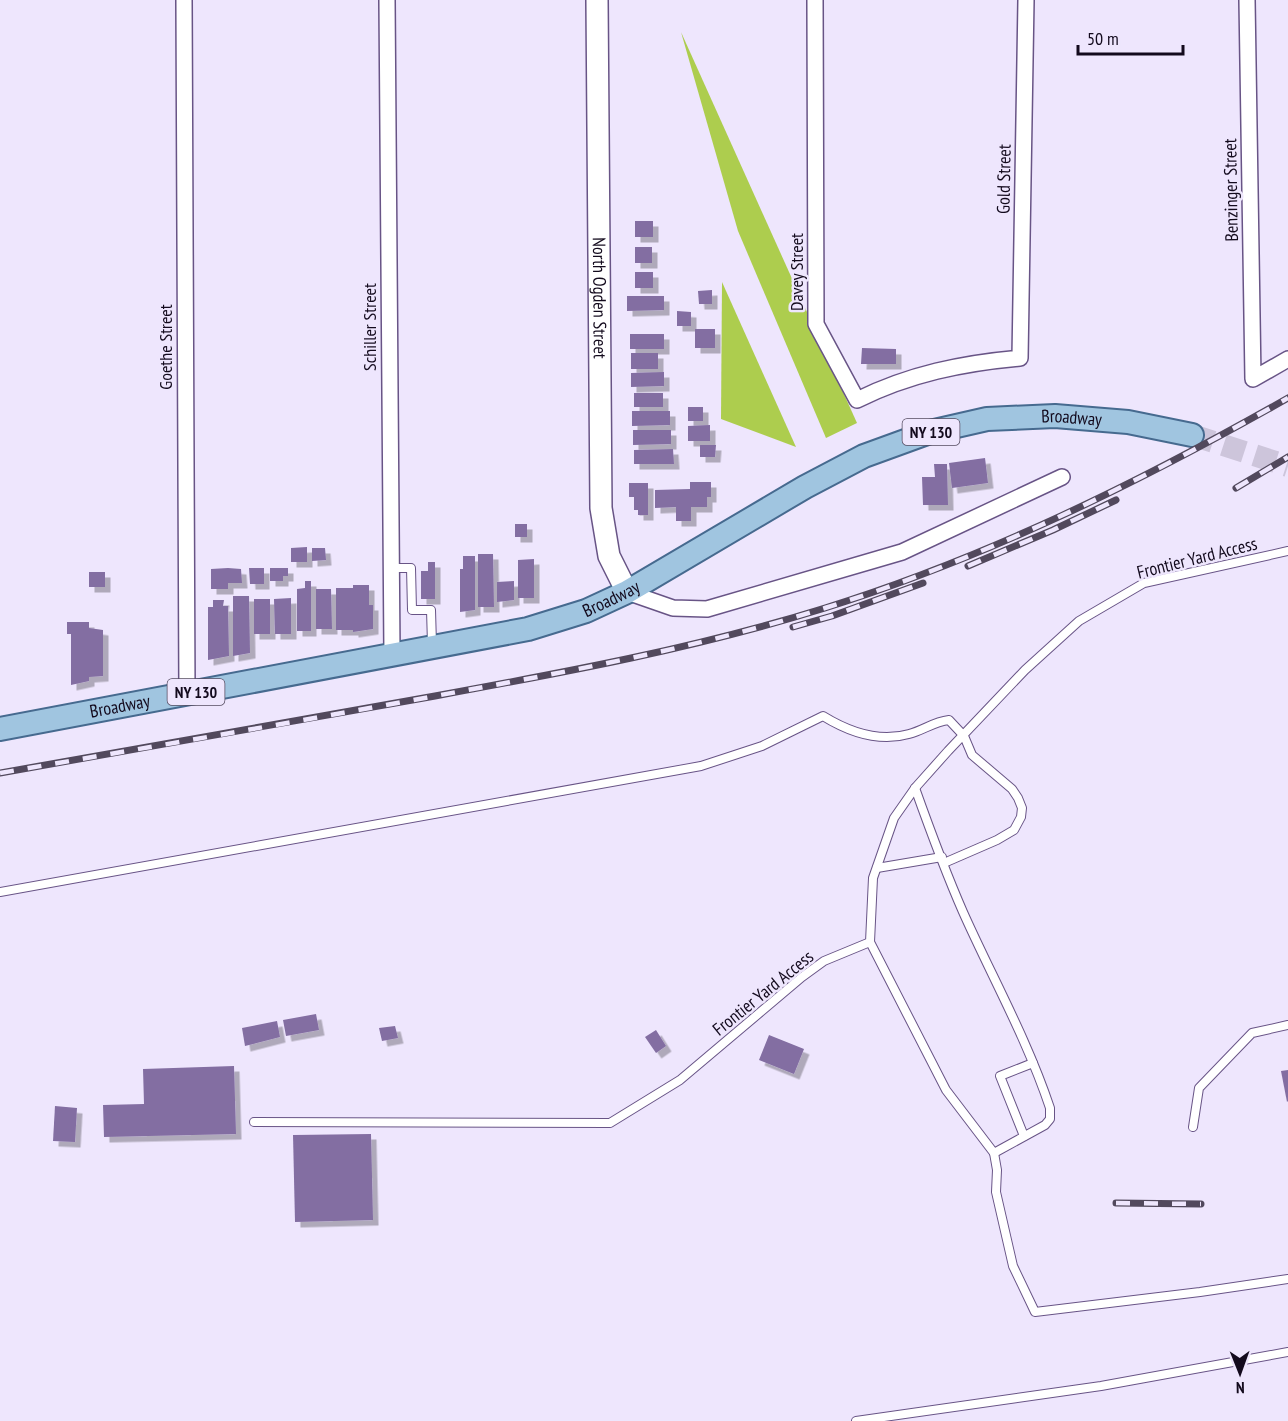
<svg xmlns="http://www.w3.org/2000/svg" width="1288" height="1421" viewBox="0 0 1288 1421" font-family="'PT Sans Narrow',sans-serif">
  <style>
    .green { fill: #adcd4e }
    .building { fill: #836ea2; filter: url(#shadow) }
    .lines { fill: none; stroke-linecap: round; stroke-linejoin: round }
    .primary-tunnel { stroke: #cdc5db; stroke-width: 22; stroke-dasharray: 22 11; stroke-linecap: butt }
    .lane-casing { stroke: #685486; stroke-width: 10 }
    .street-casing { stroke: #685486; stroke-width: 18 }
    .secondary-casing { stroke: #685486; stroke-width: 24 }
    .primary-casing { stroke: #466a8f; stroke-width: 26 }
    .lane { stroke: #fff; stroke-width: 8 }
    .street { stroke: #fff; stroke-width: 15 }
    .secondary { stroke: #fff; stroke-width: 21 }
    .primary { stroke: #a0c5e0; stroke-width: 22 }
    .rail-casing { stroke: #52495d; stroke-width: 7 }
    .rail { stroke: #eee6fd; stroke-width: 4.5; stroke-dasharray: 14; stroke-linecap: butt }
    .labels { text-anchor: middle; stroke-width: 5; stroke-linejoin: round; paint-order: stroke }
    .shield { fill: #eee6fd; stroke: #554c60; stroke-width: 1.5 }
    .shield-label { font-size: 16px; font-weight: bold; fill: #130a1d }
    .street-label { font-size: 18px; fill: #130a1d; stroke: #eee6fd }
  </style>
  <defs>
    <filter id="shadow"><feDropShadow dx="5.5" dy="5.5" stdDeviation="0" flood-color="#0004"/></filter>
  </defs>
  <rect width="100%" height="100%" fill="#eee6fd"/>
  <g class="green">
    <path d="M681,32l176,391 -31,15 -88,-207z"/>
    <path d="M722,282l74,165 -75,-28z"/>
  </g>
  <g class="building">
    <rect x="635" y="221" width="18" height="16"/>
    <rect x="635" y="247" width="17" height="16"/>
    <rect x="635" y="272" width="18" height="16"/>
    <path d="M712,290v14h-13l-1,-13z"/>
    <path d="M627,296h37v14l-37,1z"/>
    <path d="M677,311l14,1v14h-14z"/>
    <rect x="695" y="329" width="20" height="19"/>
    <rect x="630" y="334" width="34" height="15"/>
    <path d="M862,348l34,1v15h-35z"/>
    <rect x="631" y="353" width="27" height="16"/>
    <path d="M664,372v14l-33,1v-14z"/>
    <rect x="634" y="393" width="29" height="14"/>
    <rect x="688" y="407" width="15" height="14"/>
    <path d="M632,411h38v14l-38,1z"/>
    <path d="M710,425v16h-22v-15z"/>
    <path d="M633,430h38v14l-38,1z"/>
    <path d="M700,445h16l-1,12h-15z"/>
    <path d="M673,449l1,15h-40v-14z"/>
    <path d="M985,458l3,25 -36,5 -3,-25z"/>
    <path d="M934,464h13l1,41h-25l-1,-28h13z"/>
    <path d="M690,482h21v15h-4v10h-16v14h-15v-14l-21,1v-18l35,-1z"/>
    <path d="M629,483h19v32h-10v-5h-4v-13h-5z"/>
    <rect x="515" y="524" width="12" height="13"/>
    <path d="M307,547v15h-16v-14z"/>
    <path d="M312,548h13l1,12 -14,1z"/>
    <path d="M478,554h15l1,53h-16z"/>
    <path d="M463,556h12v54l-15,2v-43h3z"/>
    <path d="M534,559v39h-16v-38z"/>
    <path d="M428,562h7v37h-14v-28h7z"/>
    <path d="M228,568l13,1 1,14h-14v6h-17v-20z"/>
    <path d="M249,568h15v16h-14z"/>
    <path d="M270,568h18v8h-5v5h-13z"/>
    <rect x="89" y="572" width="16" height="15"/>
    <path d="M305,581h6v50h-14v-42l8,-1z"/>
    <path d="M514,581v19l-17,2v-20z"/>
    <path d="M353,585h16v20h4v24l-20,3v-2h-17v-42h17z"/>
    <path d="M316,589h15l1,40h-16z"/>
    <path d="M233,596h16l1,57 -17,3z"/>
    <path d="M291,598v36h-16l-1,-35z"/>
    <rect x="254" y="599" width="16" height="35"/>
    <path d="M213,600h11l-1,6h5l1,50 -21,4v-53h5z"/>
    <path d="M67,622h22v6l14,2v46l-14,1v4l-18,4v-51h-4z"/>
    <path d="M316,1014l3,16 -33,6 -3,-16z"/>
    <path d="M277,1021l3,16 -35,9 -3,-18z"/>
    <path d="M395,1026l3,12 -16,3 -3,-13z"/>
    <path d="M656,1030l10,16 -10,7 -11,-16z"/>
    <path d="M769,1035l35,14 -10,25 -35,-14z"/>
    <path d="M234,1066l2,68 -132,3 -1,-32 41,-1 -1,-35z"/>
    <path d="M1288,1070v31l-1,1 -6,-31z"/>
    <path d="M55,1106l22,2 -2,34 -22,-1z"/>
    <path d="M371,1134l2,86 -78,2 -2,-87z"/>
  </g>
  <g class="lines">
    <path class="primary-tunnel" d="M1192,435l96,31"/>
    <g class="lane-casing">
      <g id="lane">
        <path d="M391,568h20l1,42h19l1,34"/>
        <path d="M915,788c15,42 30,83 48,124 29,65 64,127 87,196v11l-5,6 -51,28"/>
        <path d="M877,868l65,-11"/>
        <path d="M0,892l701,-126 61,-20 61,-30c26,16 55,27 86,18 15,-4 24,-12 40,-14l15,16 8,19 40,34 6,9 4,10 -1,9 -7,13 -17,10 -53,23"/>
        <path d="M870,942l76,148 48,63 3,17 -1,22 17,74 22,46 165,-20 88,-13"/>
        <path d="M254,1122l356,1 70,-43 122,-103 22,-16 46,-19 3,-64 21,-60 21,-30 33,-37 77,-81 54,-49 65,-38 144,-32"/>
        <path d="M1193,1127l6,-39 53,-55 36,-8"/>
        <path d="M1024,1136l-24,-60 33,-13"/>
        <path d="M856,1421l245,-35 187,-34"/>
      </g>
    </g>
    <g class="street-casing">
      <g id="street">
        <path d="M184,0l3,694"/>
        <path d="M387,0l5,654"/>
        <path d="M815,0l1,324 41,76c52,-26 106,-37 163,-42l6,-358"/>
        <path d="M1247,0l6,379 35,-20"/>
        <path d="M627,592l46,16 34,1 195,-57 160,-75"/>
      </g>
    </g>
    <g class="secondary-casing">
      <g id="secondary">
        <path id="s1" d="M597,0l4,508 8,48 18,36"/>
      </g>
    </g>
    <g class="primary-casing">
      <g id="primary">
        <path id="s2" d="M0,729l528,-100 58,-18 41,-19 178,-105 59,-31 66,-24 57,-13 68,-3 73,6 64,13"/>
      </g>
    </g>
    <use href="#lane" class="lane"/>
    <use href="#street" class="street"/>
    <use href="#secondary" class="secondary"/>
    <use href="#primary" class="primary"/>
    <g class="rail-casing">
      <g id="rail">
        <path d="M1236,488l52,-31"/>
        <path d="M968,566l85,-36 63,-30"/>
        <path d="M793,627l39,-11 91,-33"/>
        <path d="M0,773c145,-25 290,-50 435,-77 131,-24 262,-48 390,-88 163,-51 315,-126 463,-210"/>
        <path d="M1116,1203l85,1"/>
      </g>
    </g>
    <use href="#rail" class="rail"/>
  </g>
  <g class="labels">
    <g class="shield">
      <rect x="902.5" y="419" width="57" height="26" rx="4.5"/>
      <rect x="167.5" y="679" width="57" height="26" rx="4.5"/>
    </g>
    <g class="shield-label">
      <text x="931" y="438">NY 130</text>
      <text x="196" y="698">NY 130</text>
    </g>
    <g class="street-label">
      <text transform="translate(1004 179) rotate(-89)" y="6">Gold Street</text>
      <text transform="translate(1231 190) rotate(-91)" y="6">Benzinger Street</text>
      <text transform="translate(797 272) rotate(-90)" y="6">Davey Street</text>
      <text dy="6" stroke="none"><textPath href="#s1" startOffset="298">North Ogden Street</textPath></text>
      <text transform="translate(370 327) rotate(-90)" y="6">Schiller Street</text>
      <text transform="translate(166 347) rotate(-90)" y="6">Goethe Street</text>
      <text dy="6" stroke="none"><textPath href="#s2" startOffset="1130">Broadway</textPath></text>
      <text transform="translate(1197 558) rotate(-14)" y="6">Frontier Yard Access</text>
      <text dy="6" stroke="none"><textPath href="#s2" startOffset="626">Broadway</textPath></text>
      <text dy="6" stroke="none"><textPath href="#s2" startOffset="122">Broadway</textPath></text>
      <text transform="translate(763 993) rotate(-39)" y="6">Frontier Yard Access</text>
    </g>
  </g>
  <g transform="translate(1240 1373) rotate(179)" stroke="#eee6fd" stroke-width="4.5" paint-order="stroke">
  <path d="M0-4.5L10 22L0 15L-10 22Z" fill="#130a1d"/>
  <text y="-9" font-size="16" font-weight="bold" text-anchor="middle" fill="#130a1d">N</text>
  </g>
  <path d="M1078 45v9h105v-9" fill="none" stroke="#130a1d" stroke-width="3"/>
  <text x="1087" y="45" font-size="18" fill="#130a1d" stroke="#eee6fd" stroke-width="4.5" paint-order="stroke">50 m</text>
</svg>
